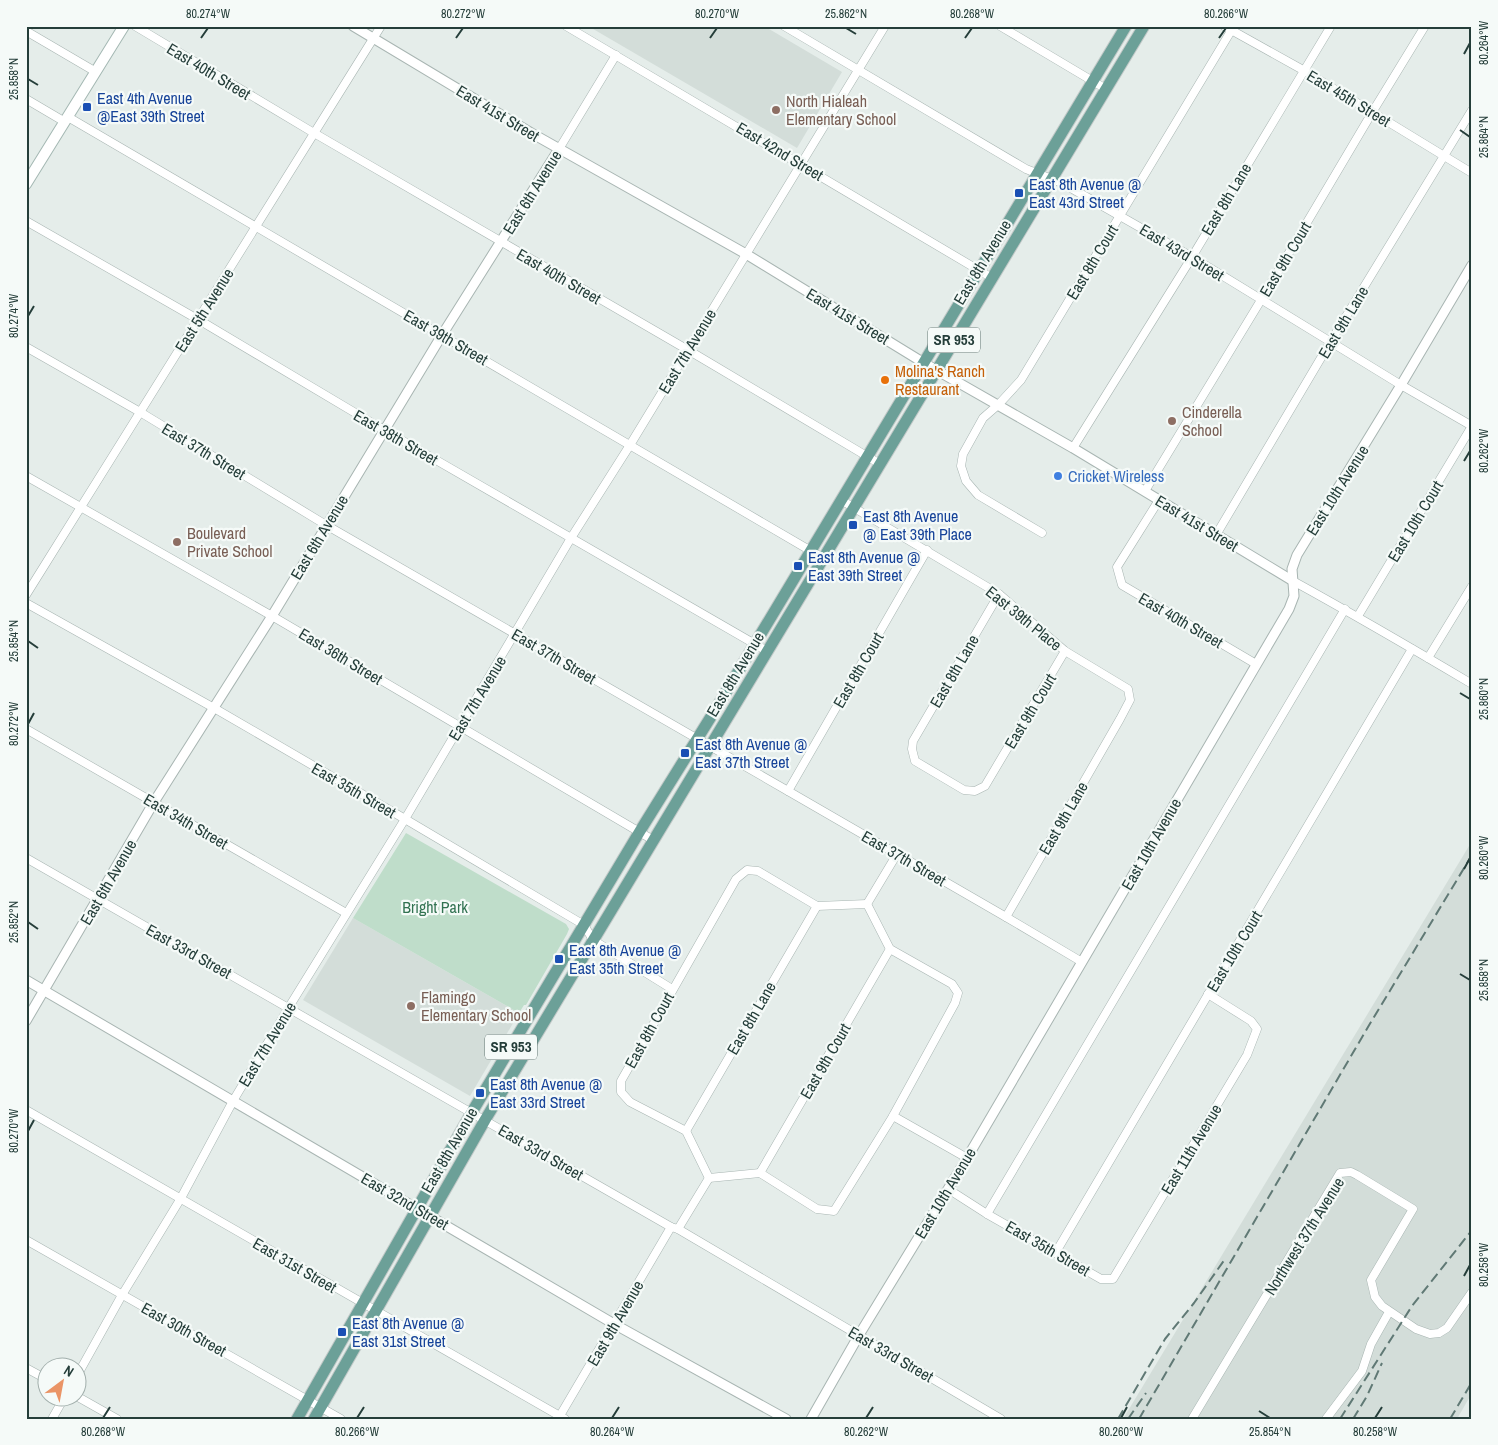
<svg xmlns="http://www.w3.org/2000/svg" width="1498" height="1445" viewBox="0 0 1498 1445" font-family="'Archivo Narrow',sans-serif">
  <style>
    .built { fill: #d3ddd9 }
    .green { fill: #bfddca }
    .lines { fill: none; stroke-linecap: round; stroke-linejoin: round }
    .minor-casing { stroke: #a8b5b2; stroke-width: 9 }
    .tertiary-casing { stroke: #a8b5b2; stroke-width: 11 }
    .secondary-casing { stroke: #a4b8b3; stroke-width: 12 }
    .primary-casing { stroke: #c2c9c8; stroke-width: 13 }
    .minor { stroke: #fff; stroke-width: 8 }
    .tertiary { stroke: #fff; stroke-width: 9 }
    .secondary { stroke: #fff; stroke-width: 10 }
    .primary { stroke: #6ca098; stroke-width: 11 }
    .rail { stroke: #607975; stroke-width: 2; stroke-dasharray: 10 5; stroke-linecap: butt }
    .ticks { fill: none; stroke: #253e3a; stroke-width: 2 }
    .transit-dot { fill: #1a4fb4; stroke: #f5faf8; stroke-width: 2 }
    .education-dot { fill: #8d6e63; stroke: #f5faf8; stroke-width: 2 }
    .food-dot { fill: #e8710a; stroke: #f5faf8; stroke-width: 2 }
    .shop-dot { fill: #3f7fe0; stroke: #f5faf8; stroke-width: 2 }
    .labels { text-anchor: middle; stroke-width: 4.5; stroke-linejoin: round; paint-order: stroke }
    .shield { fill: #f5faf8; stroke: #637673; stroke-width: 1 }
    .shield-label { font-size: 15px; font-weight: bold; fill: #253e3a }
    .street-label { font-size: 16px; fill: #253e3a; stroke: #f5faf8 }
    .transit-label { font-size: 16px; fill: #164399; stroke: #f5faf8; text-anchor: start }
    .education-label { font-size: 16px; fill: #785e54; stroke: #f5faf8; text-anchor: start }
    .food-label { font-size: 16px; fill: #c56008; stroke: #f5faf8; text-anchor: start }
    .shop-label { font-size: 16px; fill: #366cbe; stroke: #f5faf8; text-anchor: start }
    .park-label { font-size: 16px; fill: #317251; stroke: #f5faf8 }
    .neatline { fill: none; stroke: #253e3a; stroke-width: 2 }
    .ticks-label { font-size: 12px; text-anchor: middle; fill: #253e3a }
  </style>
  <rect width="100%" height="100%" fill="#e5edea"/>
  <g class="built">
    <path d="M588,26h176l78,46 -45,76z"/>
    <path d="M1472,841v552l-15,26h-334z"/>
    <path d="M353,918l166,95 -49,83 -167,-96z"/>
  </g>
  <path class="green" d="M406,833l160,91 3,5 -2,5 -41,71h-2l-5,8 -166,-95z"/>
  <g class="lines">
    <g class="minor-casing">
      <g id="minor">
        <path d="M135,26l179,107 374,217 192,114"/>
        <path d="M566,26l426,252"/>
        <path d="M784,26l242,143 36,14 130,74 209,128 71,41"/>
        <path d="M1000,26l106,63"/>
        <path d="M1224,26l79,44 169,103"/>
        <path d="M26,31l70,41"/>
        <path d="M26,99l39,23"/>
        <path d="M68,117l755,441"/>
        <path d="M559,149l57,-94"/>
        <path d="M26,221l173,99 185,110 383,221"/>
        <path d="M26,347l114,65 186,113 462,266 218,126 76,45"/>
        <path d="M1073,448l119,-191 139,-231"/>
        <path d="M26,476l246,140 381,224"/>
        <path d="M1145,491l116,-191 112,-189 52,-85"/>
        <path d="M841,500l158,94 66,57 63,38 2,11 -10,19 -114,198"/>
        <path d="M1159,500l-42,67 5,18 134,79"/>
        <path d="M1042,533l-64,-38 -12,-14 -5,-15 2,-12 20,-36 16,-14 22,-24 213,-354"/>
        <path d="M1216,535l115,-194 141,-231"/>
        <path d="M1293,581c60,33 120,68 179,103"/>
        <path d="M999,594l-86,147 -1,8 3,12 49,29 11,1 10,-5 80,-135"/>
        <path d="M26,595l355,-569"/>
        <path d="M26,603l188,105 191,111 179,106 9,15 79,49"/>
        <path d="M1358,616l114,-190"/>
        <path d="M1428,658l44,-72"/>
        <path d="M26,729l320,184"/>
        <path d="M788,791l139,-241"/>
        <path d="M26,858l645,369 7,2 323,190"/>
        <path d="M747,870l11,1 59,35 50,-2 23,45 62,35 6,9 -3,10 -62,113 -59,95 -17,-2 -57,-36 -51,5 -23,-47 -56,-29 -9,-10v-11l115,-202z"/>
        <path d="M867,904l30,-50"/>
        <path d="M26,1110l539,309"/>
        <path d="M893,1116l74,42"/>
        <path d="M686,1131l131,-225"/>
        <path d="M760,1173l130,-224"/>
        <path d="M948,1189l39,25 114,65h12l134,-224 10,-26 -6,-8 -43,-27"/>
        <path d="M987,1214l358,-605"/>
        <path d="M678,1229l31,-51"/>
        <path d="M26,1240l315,179"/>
        <path d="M1056,1252l356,-603"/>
        <path d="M26,1368l22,12"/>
        <path d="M78,1374l44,-79 59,-97 52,-97 56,-94 116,-188 166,-281 59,-93 255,-419"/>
        <path d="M78,1397l39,22"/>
        <path d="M52,1419l12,-21"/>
        <path d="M558,1419l113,-192"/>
        <path d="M1192,1419l148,-246 11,-1 6,3 56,34 -42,71 4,17 7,9 34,23 14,5 9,-1 8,-5 25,-36"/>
        <path d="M1326,1419l36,-48 9,-27 18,-32"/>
      </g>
    </g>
    <g class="tertiary-casing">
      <g id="tertiary">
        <path d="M353,26l180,108 213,120 178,109 149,85 220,133"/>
        <path d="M26,980l588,344 172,95"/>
        <path d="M26,1021l128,-219 118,-186 170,-281 117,-186"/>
        <path d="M811,1419l48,-84 108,-177 322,-549 5,-13 -2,-27 5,-14 104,-170 71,-120"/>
      </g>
    </g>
    <g class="secondary-casing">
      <path id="secondary" d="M26,184l98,-158"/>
    </g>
    <g class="primary-casing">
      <g id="primary">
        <path d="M297,1419l175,-307 168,-281 77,-124 409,-681"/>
        <path d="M314,1419l171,-299 659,-1094"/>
      </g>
    </g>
    <use href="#minor" class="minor"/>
    <use href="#tertiary" class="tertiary"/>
    <use href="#secondary" class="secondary"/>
    <use href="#primary" class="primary"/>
    <g class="rail">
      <path d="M1118,1419l47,-80 29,-36 31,-44"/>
      <path d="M1128,1419l18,-26"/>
      <path d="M1139,1419l229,-392 104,-172"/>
      <path d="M1340,1419l72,-113 60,-76"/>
      <path d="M1353,1419l14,-23 15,-33"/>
      <path d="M1450,1419l22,-37"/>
    </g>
  </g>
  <path class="ticks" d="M846,28l10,6M201,38l7,-10M456,38l7,-10M710,38l7,-10M965,38l7,-10M1219,38l7,-10M1464,54l6,-11M28,79l10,6M1460,130l10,7M28,316l6,-10M1464,461l6,-10M28,641l10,7M1460,693l10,6M28,724l6,-11M1464,869l6,-11M28,922l10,7M1460,974l10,6M28,1131l6,-11M1464,1276l6,-11M1259,1411l11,7M103,1418l7,-11M357,1418l7,-11M612,1418l7,-11M866,1418l7,-11M1121,1418l6,-11M1375,1418l7,-11"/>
  <g class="transit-dot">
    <rect x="82" y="102" width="10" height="10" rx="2.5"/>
    <rect x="1014" y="188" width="10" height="10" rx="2.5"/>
    <rect x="848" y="520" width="10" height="10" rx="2.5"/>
    <rect x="793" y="561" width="10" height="10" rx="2.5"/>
    <rect x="680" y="748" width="10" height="10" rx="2.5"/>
    <rect x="554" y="954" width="10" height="10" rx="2.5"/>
    <rect x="475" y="1088" width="10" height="10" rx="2.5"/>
    <rect x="337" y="1327" width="10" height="10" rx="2.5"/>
  </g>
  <g class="education-dot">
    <circle cx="776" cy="110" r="5"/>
    <circle cx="1172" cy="421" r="5"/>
    <circle cx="177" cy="542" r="5"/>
    <circle cx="411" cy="1006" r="5"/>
  </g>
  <circle class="food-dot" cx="885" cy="380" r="5"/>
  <circle class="shop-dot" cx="1058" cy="476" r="5"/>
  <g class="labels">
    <g class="shield">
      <rect x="928" y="327.5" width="52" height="25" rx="4"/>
      <rect x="485" y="1034.5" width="52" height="25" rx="4"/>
    </g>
    <g class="shield-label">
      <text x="954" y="345">SR 953</text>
      <text x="511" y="1052">SR 953</text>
    </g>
    <g class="street-label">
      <text transform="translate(209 71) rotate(31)" y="6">East 40th Street</text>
      <text transform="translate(1349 98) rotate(31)" y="6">East 45th Street</text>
      <text transform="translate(498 113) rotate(31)" y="6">East 41st Street</text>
      <text transform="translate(780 151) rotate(31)" y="6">East 42nd Street</text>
      <text transform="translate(532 192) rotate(-58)" y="6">East 6th Avenue</text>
      <text transform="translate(1226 199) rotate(-59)" y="6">East 8th Lane</text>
      <text transform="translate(1182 252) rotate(31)" y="6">East 43rd Street</text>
      <text transform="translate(1285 259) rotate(-59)" y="6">East 9th Court</text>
      <text transform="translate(982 262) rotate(-59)" y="6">East 8th Avenue</text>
      <text transform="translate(1092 262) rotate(-59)" y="6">East 8th Court</text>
      <text transform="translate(559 276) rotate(30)" y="6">East 40th Street</text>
      <text transform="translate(204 310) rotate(-58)" y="6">East 5th Avenue</text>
      <text transform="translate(848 316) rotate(31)" y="6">East 41st Street</text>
      <text transform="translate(1343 322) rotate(-59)" y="6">East 9th Lane</text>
      <text transform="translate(446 337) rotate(30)" y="6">East 39th Street</text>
      <text transform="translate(687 351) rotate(-59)" y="6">East 7th Avenue</text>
      <text transform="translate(396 437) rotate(30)" y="6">East 38th Street</text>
      <text transform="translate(204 451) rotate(31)" y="6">East 37th Street</text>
      <text transform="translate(1337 490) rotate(-58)" y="6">East 10th Avenue</text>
      <text transform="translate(1415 521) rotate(-59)" y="6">East 10th Court</text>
      <text transform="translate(1197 523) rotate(31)" y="6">East 41st Street</text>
      <text transform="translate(319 537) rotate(-59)" y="6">East 6th Avenue</text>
      <text transform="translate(1024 618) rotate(39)" y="6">East 39th Place</text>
      <text transform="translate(1181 620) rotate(30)" y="6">East 40th Street</text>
      <text transform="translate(341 656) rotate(31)" y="6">East 36th Street</text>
      <text transform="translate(554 656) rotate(30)" y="6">East 37th Street</text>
      <text transform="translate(858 670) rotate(-60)" y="6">East 8th Court</text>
      <text transform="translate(954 671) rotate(-60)" y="6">East 8th Lane</text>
      <text transform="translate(735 674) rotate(-59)" y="6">East 8th Avenue</text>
      <text transform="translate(477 698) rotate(-59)" y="6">East 7th Avenue</text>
      <text transform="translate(1030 711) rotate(-59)" y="6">East 9th Court</text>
      <text transform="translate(354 790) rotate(30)" y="6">East 35th Street</text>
      <text transform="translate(1063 818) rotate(-60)" y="6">East 9th Lane</text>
      <text transform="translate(186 821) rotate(30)" y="6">East 34th Street</text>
      <text transform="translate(1151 844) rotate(-60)" y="6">East 10th Avenue</text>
      <text transform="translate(904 858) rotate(30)" y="6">East 37th Street</text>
      <text transform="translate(108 882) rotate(-60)" y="6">East 6th Avenue</text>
      <text transform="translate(189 951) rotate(29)" y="6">East 33rd Street</text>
      <text transform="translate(1234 951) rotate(-59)" y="6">East 10th Court</text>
      <text transform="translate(751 1018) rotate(-60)" y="6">East 8th Lane</text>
      <text transform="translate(649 1030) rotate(-61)" y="6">East 8th Court</text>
      <text transform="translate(267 1044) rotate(-59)" y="6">East 7th Avenue</text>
      <text transform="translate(825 1061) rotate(-60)" y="6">East 9th Court</text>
      <text transform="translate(1191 1149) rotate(-59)" y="6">East 11th Avenue</text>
      <text transform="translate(449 1150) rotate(-60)" y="6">East 8th Avenue</text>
      <text transform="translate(541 1152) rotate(30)" y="6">East 33rd Street</text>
      <text transform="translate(945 1193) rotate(-59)" y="6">East 10th Avenue</text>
      <text transform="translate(405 1201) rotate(30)" y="6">East 32nd Street</text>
      <text transform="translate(1304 1236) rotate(-58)" y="6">Northwest 37th Avenue</text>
      <text transform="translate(1048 1248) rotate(30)" y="6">East 35th Street</text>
      <text transform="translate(295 1265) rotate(30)" y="6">East 31st Street</text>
      <text transform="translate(615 1323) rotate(-60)" y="6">East 9th Avenue</text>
      <text transform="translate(184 1329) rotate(29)" y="6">East 30th Street</text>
      <text transform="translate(891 1354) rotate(30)" y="6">East 33rd Street</text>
    </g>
    <g class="transit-label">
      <text x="97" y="104">East 4th Avenue<tspan x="97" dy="18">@East 39th Street</tspan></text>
      <text x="1029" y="190">East 8th Avenue @<tspan x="1029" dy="18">East 43rd Street</tspan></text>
      <text x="863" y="522">East 8th Avenue<tspan x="863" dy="18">@ East 39th Place</tspan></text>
      <text x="808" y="563">East 8th Avenue @<tspan x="808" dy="18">East 39th Street</tspan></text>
      <text x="695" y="750">East 8th Avenue @<tspan x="695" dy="18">East 37th Street</tspan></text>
      <text x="569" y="956">East 8th Avenue @<tspan x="569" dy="18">East 35th Street</tspan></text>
      <text x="490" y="1090">East 8th Avenue @<tspan x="490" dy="18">East 33rd Street</tspan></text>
      <text x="352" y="1329">East 8th Avenue @<tspan x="352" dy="18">East 31st Street</tspan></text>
    </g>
    <g class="education-label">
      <text x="786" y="107">North Hialeah<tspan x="786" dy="18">Elementary School</tspan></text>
      <text x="1182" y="418">Cinderella<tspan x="1182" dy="18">School</tspan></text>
      <text x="187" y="539">Boulevard<tspan x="187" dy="18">Private School</tspan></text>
      <text x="421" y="1003">Flamingo<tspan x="421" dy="18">Elementary School</tspan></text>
    </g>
    <g class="food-label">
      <text x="895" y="377">Molina's Ranch<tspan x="895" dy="18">Restaurant</tspan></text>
    </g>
    <g class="shop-label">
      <text x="1068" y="482">Cricket Wireless</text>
    </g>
    <g class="park-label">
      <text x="435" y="913">Bright Park</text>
    </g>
  </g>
  <rect width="1498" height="1445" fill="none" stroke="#f5faf8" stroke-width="55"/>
  <g transform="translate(62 1382) rotate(32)"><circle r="24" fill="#f5faf8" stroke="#a2afac"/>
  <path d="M0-4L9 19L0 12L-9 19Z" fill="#ea9466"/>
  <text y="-8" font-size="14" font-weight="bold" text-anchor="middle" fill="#253e3a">N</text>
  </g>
  <rect x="28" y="28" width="1442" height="1390" class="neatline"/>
  <g class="ticks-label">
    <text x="208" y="18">80.274°W</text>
    <text x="463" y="18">80.272°W</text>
    <text x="717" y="18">80.270°W</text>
    <text x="846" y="18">25.862°N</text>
    <text x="972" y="18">80.268°W</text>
    <text x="1226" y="18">80.266°W</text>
    <text transform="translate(1484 43) rotate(-90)" y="4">80.264°W</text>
    <text transform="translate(14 79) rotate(-90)" y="4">25.858°N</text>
    <text transform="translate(1484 137) rotate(-90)" y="4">25.864°N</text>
    <text transform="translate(14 316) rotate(-90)" y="4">80.274°W</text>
    <text transform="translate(1484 451) rotate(-90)" y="4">80.262°W</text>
    <text transform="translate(14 641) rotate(-90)" y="4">25.854°N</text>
    <text transform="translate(1484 699) rotate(-90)" y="4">25.860°N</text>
    <text transform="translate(14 724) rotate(-90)" y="4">80.272°W</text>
    <text transform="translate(1484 858) rotate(-90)" y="4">80.260°W</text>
    <text transform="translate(14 922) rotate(-90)" y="4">25.852°N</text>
    <text transform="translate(1484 980) rotate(-90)" y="4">25.858°N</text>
    <text transform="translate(14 1131) rotate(-90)" y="4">80.270°W</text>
    <text transform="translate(1484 1265) rotate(-90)" y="4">80.258°W</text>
    <text x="103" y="1436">80.268°W</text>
    <text x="357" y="1436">80.266°W</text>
    <text x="612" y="1436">80.264°W</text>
    <text x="866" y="1436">80.262°W</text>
    <text x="1121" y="1436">80.260°W</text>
    <text x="1270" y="1436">25.854°N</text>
    <text x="1375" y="1436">80.258°W</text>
  </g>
</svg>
